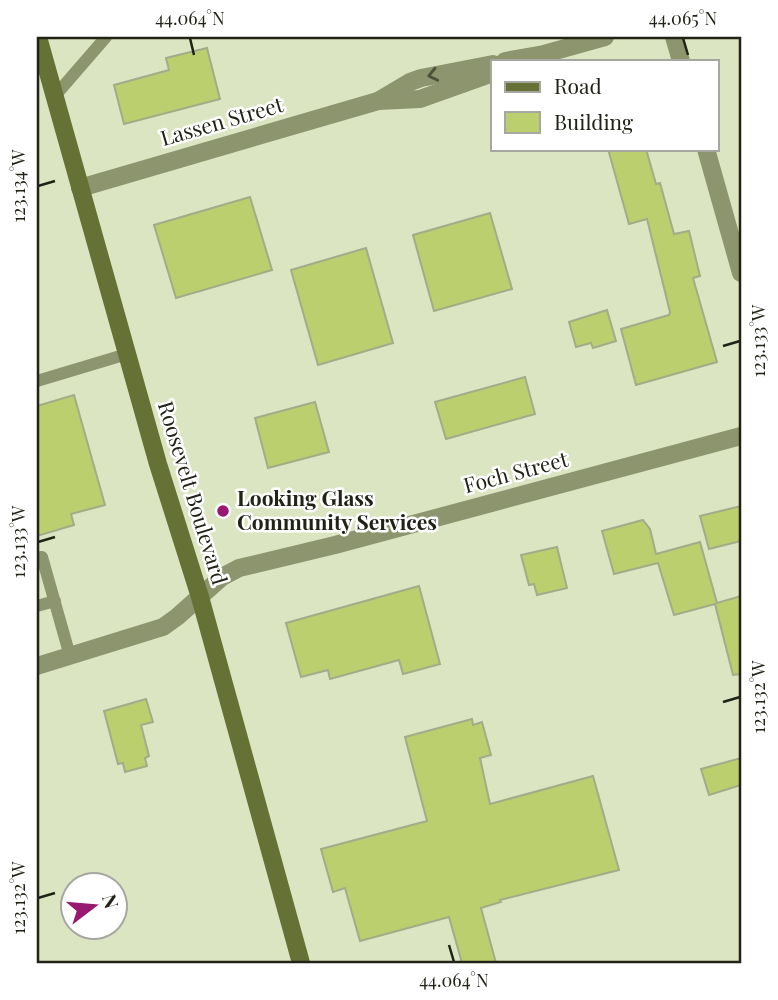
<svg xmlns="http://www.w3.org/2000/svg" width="778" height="1000" viewBox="0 0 778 1000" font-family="'Playfair Display',serif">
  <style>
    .building { fill: #bccf6e; stroke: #a3ab89; stroke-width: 2 }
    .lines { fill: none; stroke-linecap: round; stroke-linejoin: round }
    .service { stroke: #8d956f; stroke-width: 12 }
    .minor { stroke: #8d956f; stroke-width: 18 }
    .secondary { stroke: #667136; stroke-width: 18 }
    .oneway { stroke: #4c5139 }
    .ticks { fill: none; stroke: #202315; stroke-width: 2.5 }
    .poi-dot { fill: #971970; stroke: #fff; stroke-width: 2.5 }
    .labels { text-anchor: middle; stroke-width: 5; stroke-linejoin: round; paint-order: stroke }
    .street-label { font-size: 21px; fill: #202315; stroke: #fff }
    .poi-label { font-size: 21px; font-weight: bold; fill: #202315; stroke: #fff; text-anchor: start }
    .neatline { fill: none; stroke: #202315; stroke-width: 2.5 }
    .ticks-label { font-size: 18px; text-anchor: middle; fill: #202315 }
  </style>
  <rect width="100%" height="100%" fill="#dce5c1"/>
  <g class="building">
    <path d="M207,48l13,51 -96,25 -10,-39 55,-15 -3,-12z"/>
    <path d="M608,149h38l10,35 4,-1 14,51 15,-3 11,45 -7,2 24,84 -81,23 -15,-56 48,-14 1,-3 -23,-93 -18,5z"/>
    <path d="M250,197l22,73 -96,28 -22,-73z"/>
    <path d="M490,213l22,76 -78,22 -21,-76z"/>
    <path d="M366,248l27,95 -75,22 -27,-95z"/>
    <path d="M607,310l9,31 -23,7 -2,-5 -15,4 -7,-25z"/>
    <path d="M525,377l10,37 -89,25 -11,-37z"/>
    <path d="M74,395l31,110 -34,9 3,11 -37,11v-130z"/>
    <path d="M315,402l14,50 -61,16 -13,-50z"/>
    <path d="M741,506v35l-32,8 -9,-33z"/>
    <path d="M643,520l7,9 6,25 44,-12 17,61 24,-7v78l-8,1 -18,-71 -41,11 -16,-52 -44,11 -12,-43z"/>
    <path d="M557,547l10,41 -30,7 -3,-11 -5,1 -8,-30z"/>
    <path d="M419,586l21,78 -37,10 -4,-14 -69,19 -2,-9 -27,7 -15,-54z"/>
    <path d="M146,699l7,23 -12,3 8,31 -4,2 2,8 -22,6 -2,-9 -5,1 -14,-53z"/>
    <path d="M472,719l1,6 9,-3 9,33 -11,3 10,46 103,-28 26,94 -119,30 1,2 -20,6 15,55h-34l-13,-46 -89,24 -15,-53 -12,4 -12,-43 106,-28 -22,-84z"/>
    <path d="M741,758v27l-32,10 -8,-26z"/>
  </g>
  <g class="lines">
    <g class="service">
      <path d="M54,97l52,-60"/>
      <path d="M37,381l90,-27"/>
      <path d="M37,558l5,-1 28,99"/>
      <path d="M37,606l18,-5"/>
    </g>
    <g class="minor">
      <path d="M674,37l7,24"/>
      <path d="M505,61l39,-7 61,-17"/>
      <path d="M378,101l42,-2 73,-26"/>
      <path d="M706,149l35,124"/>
      <path d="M80,188l298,-87 32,-19 11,-4 72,-14"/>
      <path d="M37,666l126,-39 14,-10 45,-40 17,-9 96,-23 406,-109"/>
    </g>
    <path class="secondary" d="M38,37l120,427 42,133 101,366"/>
  </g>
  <defs><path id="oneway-chevron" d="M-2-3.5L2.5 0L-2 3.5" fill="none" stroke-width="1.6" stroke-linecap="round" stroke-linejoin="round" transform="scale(1.75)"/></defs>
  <use class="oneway" href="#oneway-chevron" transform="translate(433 75) rotate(167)"/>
  <path class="ticks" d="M190,38l4,17M683,38l5,17M38,186l17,-5M723,346l17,-5M38,542l17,-5M723,702l17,-5M38,898l17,-5M449,945l5,17"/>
  <circle class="poi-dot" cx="223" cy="511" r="7"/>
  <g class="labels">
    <g class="street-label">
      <text transform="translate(222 122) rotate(-16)" y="7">Lassen Street</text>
      <text transform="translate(516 473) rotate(-15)" y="7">Foch Street</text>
      <text transform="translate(192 493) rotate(73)" y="7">Roosevelt Boulevard</text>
    </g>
    <g class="poi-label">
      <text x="237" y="506">Looking Glass<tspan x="237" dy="24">Community Services</tspan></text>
    </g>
  </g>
  <rect width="778" height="1000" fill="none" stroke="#ffffff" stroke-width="77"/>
  <rect x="491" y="60" width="228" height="91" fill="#ffffff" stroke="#a6a7a1" stroke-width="2"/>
  <rect x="505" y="82" width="35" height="10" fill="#667136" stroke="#a6a7a1" stroke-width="2"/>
  <text x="554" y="94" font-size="21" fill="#202315">Road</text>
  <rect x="505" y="112" width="35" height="21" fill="#bccf6e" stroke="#a6a7a1" stroke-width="2"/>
  <text x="554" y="130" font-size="21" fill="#202315">Building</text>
  <g transform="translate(94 906) rotate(74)"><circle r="33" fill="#ffffff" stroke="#a6a7a1" stroke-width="2"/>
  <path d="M0-5L12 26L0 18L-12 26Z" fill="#971970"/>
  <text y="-10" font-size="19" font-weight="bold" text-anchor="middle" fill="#202315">N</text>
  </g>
  <rect x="38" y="38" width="702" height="924" class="neatline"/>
  <g class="ticks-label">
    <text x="190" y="25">44.064°N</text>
    <text x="683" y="25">44.065°N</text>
    <text transform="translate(19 186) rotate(-90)" y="6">123.134°W</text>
    <text transform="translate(759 341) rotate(-90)" y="6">123.133°W</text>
    <text transform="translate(19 542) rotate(-90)" y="6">123.133°W</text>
    <text transform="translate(759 697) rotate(-90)" y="6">123.132°W</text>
    <text transform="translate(19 898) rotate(-90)" y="6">123.132°W</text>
    <text x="454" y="987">44.064°N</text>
  </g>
</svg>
